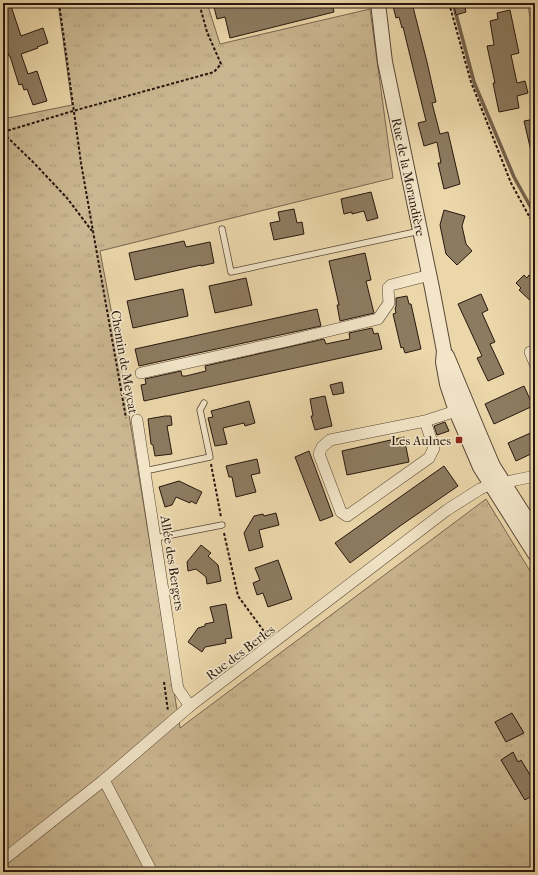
<svg xmlns="http://www.w3.org/2000/svg" width="538" height="875" viewBox="0 0 538 875" font-family="'IM FELL French Canon',serif">
  <style>
    .grass { fill: url(#grass-tufts); stroke: #796650 }
    .lines { fill: none; stroke-linecap: round; stroke-linejoin: round }
    .stream { stroke: #75634c; stroke-width: 3.5 }
    .building { fill: #8d7b60; stroke: #28170f }
    .service-casing { stroke: #594736; stroke-width: 7 }
    .minor-casing { stroke: #594736; stroke-width: 12 }
    .tertiary-casing { stroke: #594736; stroke-width: 16 }
    .path { stroke: #28170f; stroke-width: 2; stroke-dasharray: 3 2; stroke-linecap: butt }
    .service { stroke: #f2e5c8; stroke-width: 5.5 }
    .minor { stroke: #f2e5c8; stroke-width: 11 }
    .tertiary { stroke: #f2e5c8; stroke-width: 14 }
    .poi-dot { fill: #8f2418; stroke: #f2e5c8; stroke-width: 1.5 }
    .labels { text-anchor: middle; stroke-width: 3.5; stroke-linejoin: round; paint-order: stroke }
    .street-label { font-size: 13px; fill: #28170f; stroke: #f2e5c8 }
    .poi-label { font-size: 13px; fill: #28170f; stroke: #f2e5c8; text-anchor: end }
  </style>
  <defs>
    <pattern id="grass-tufts" width="24" height="20" patternUnits="userSpaceOnUse"><rect width="24" height="20" fill="#cab690"/><path d="M3 7l-1-3M5 7V3M7 7l1-3M15 17l-1-3M17 17v-4M19 17l1-3" fill="none" stroke="#ae9c7b"/></pattern>
  </defs>
  <rect width="100%" height="100%" fill="#ebd7aa"/>
  <filter id="stains"><feTurbulence type="fractalNoise" baseFrequency=".005" numOctaves="4"/><feColorMatrix values="0 0 0 0 .2 0 0 0 0 .09 0 0 0 0 .02 0 0 0 .5 -.17"/></filter>
  <radialGradient id="worn" r=".72"><stop offset=".6" stop-color="#630" stop-opacity="0"/><stop offset="1" stop-color="#630" stop-opacity=".3"/></radialGradient>
  <path class="grass" d="M58,3h149l13,41 150,-35 23,169 -293,73 17,90 63,387 306,-229 49,80v293h-532v-753l69,-14z"/>
  <g class="lines">
    <path class="stream" d="M453,3l21,79 40,95 21,38"/>
  </g>
  <g class="building">
    <path d="M3,3h7l11,33 22,-8 5,15 -11,4 1,1 -17,6 7,20 9,-3 10,30 -14,4 -6,-16 -3,1 -2,-6 -3,1 -9,-29h-1l-5,-13 4,-1 -5,-17z"/>
    <path d="M213,3h119l2,9 -104,26 -5,-21 -8,2z"/>
    <path d="M407,3h5l15,59 9,40 -4,1 8,31 8,-2 12,52 -16,5 -6,-26h3l-4,-21 -13,4 -6,-23 8,-2 -23,-94 -1,1 -3,-11 -3,1 -3,-12z"/>
    <path d="M464,3l2,9 -10,3 -2,-10z"/>
    <path d="M510,10l9,43 -8,2 6,28 8,-2 3,12 -11,3 2,12 -20,4 -6,-29h2l-8,-37 7,-1 -4,-24 8,-2 -1,-6z"/>
    <path d="M535,119v31l-4,1 -7,-30z"/>
    <path d="M371,192l7,26 -11,3 -3,-10 -12,3v-2l-8,2 -3,-15z"/>
    <path d="M294,209l3,14 5,-1 2,12 -30,6 -4,-17 10,-2 -2,-9z"/>
    <path d="M444,210l21,6 -3,10 4,18 6,7 -15,14 -11,-11 -6,-29z"/>
    <path d="M184,241l2,6 24,-5 4,21 -13,3v-1l-66,15 -6,-27z"/>
    <path d="M365,253l6,27 -5,1 8,32 -34,8 -3,-16h2l-10,-44z"/>
    <path d="M524,275l3,3 2,-3 6,6v24l-16,-15 2,-2 -5,-5z"/>
    <path d="M246,278l6,27 -37,8 -6,-27z"/>
    <path d="M183,289l5,27 -55,12 -6,-27z"/>
    <path d="M481,294l7,16 -6,3 13,29 -5,2 14,30 -16,7 -11,-23 5,-2 -24,-52z"/>
    <path d="M407,296l2,8h2l10,45 -16,4 -2,-6 -2,1 -8,-34 3,-1 -1,-5 1,-1v-9z"/>
    <path d="M317,309l4,17 -182,40 -4,-17z"/>
    <path d="M372,328l2,6 4,-1 4,16 -238,52 -3,-16 5,-1 -1,-5 36,-8 1,5h4l20,-5 -1,-5 119,-27 2,5 19,-4 5,-1 -1,-6z"/>
    <path d="M342,382l2,11 -11,2 -3,-10z"/>
    <path d="M524,386l9,20 -39,18 -9,-20z"/>
    <path d="M325,396l7,30 -17,4 -4,-14h2l-3,-17z"/>
    <path d="M249,401l6,22 -10,3 -1,-3 -21,5 4,16 -12,2 -7,-28 5,-1 -2,-6z"/>
    <path d="M165,416h6l1,9 -5,1 5,28 -17,2 -2,-11 -2,-1 -3,-25z"/>
    <path d="M445,422l4,9 -12,4 -3,-9z"/>
    <path d="M535,431v21l-19,9 -8,-18z"/>
    <path d="M404,437l5,25 -62,13 -5,-24z"/>
    <path d="M309,451l24,65 -13,5 -25,-64z"/>
    <path d="M257,459l3,14 -9,2 5,17 -20,5 -4,-20h-3l-3,-11z"/>
    <path d="M444,466l14,20 -58,40 -50,37 -15,-20z"/>
    <path d="M179,481l23,11 -6,12 -5,-3 -1,2 -14,-6 -4,8 -7,2 -6,-20z"/>
    <path d="M276,513l3,12 -20,5 4,17 -14,4 -5,-18 10,-17 9,-2 1,2z"/>
    <path d="M201,545l10,8 -3,3 10,9 3,16 -14,3 -1,-7 -10,-8 -8,2 -1,-9z"/>
    <path d="M278,560l14,39 -24,8 -5,-14 -6,2 -4,-12 7,-3 -5,-12z"/>
    <path d="M226,604l6,34 -7,1 1,4 -21,4 -3,5 -14,-10 10,-14 7,-2v-2l9,-2 -4,-15z"/>
    <path d="M512,713l12,20 -18,9 -11,-20z"/>
    <path d="M513,752l5,10 3,-2 14,23v11l-10,6 -24,-40z"/>
  </g>
  <g class="lines">
    <g class="service-casing">
      <g id="service">
        <path d="M222,229l9,43 189,-41"/>
        <path d="M145,471l65,-14 -10,-47 4,-7"/>
        <path d="M156,538l66,-13"/>
      </g>
    </g>
    <g class="minor-casing">
      <g id="minor">
        <path d="M533,3l2,11"/>
        <path d="M530,352l5,12"/>
        <path d="M141,373l146,-32 91,-22 11,-16 -1,-15 3,-3 39,-10"/>
        <path d="M137,420l41,269 12,17"/>
        <path d="M425,421l9,27 -5,10 -82,58 -6,-4 -22,-58 3,-7 8,-7 95,-19 31,-10"/>
        <path d="M104,780l48,92"/>
        <path d="M3,860l101,-80 86,-74 257,-196 33,-21 7,-3 48,-10"/>
      </g>
    </g>
    <g class="tertiary-casing">
      <g id="tertiary">
        <path d="M378,3l7,59 47,226 12,63 -1,11 4,22 9,27 24,56 55,87"/>
        <path d="M447,356l32,77 14,33 42,66"/>
      </g>
    </g>
    <g class="path">
      <path d="M59,3l22,160 45,255"/>
      <path d="M449,3l22,79 40,101 24,44"/>
      <path d="M3,132l70,-21 141,-39 7,-8 -14,-32 -8,-29"/>
      <path d="M3,133l31,30 33,35 25,33"/>
      <path d="M211,464l10,53"/>
      <path d="M224,533l14,63 28,38"/>
      <path d="M164,682l4,29"/>
    </g>
    <use href="#service" class="service"/>
    <use href="#minor" class="minor"/>
    <use href="#tertiary" class="tertiary"/>
  </g>
  <rect class="poi-dot" x="455" y="436" width="8" height="8" rx="2"/>
  <g class="labels">
    <g class="street-label">
      <text transform="translate(409 177) rotate(78)" y="5">Rue de la Morandière</text>
      <text transform="translate(125 362) rotate(80)" y="5">Chemin de Meycat</text>
      <text transform="translate(173 563) rotate(81)" y="5">Allée des Bergers</text>
      <text transform="translate(240 652) rotate(-37)" y="5">Rue des Berles</text>
    </g>
    <g class="poi-label">
      <text x="451" y="445">Les Aulnes</text>
    </g>
  </g>
  <rect width="538" height="875" fill="none" stroke="#ebd7aa" stroke-width="16"/>
  <rect x="4" y="4" width="530" height="867" fill="none" stroke="#28170f" stroke-width="2"/>
  <rect x="8" y="8" width="522" height="859" fill="none" stroke="#28170f"/>
  <rect width="100%" height="100%" filter="url(#stains)"/>
  <rect width="100%" height="100%" fill="url(#worn)"/>
</svg>
